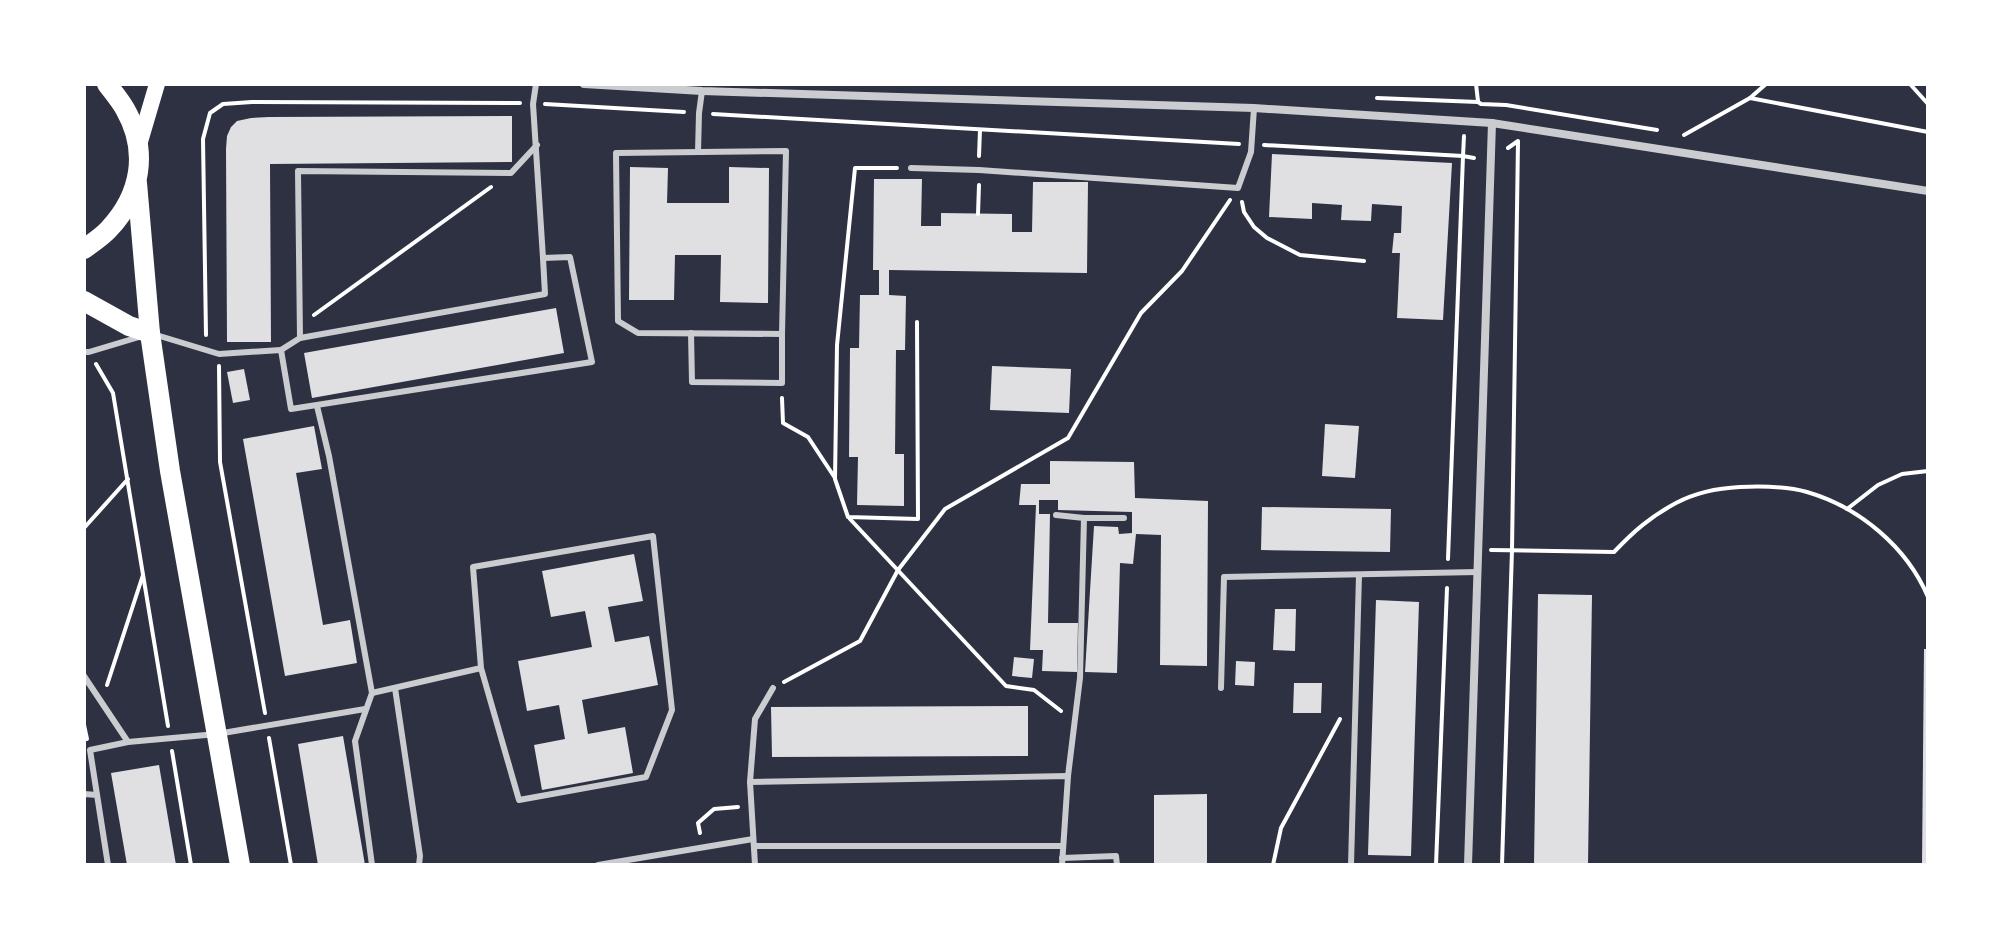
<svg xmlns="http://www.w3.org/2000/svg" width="2012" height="949" viewBox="0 0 2012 949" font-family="'Source Sans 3',sans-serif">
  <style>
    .building { fill: #e0e0e3 }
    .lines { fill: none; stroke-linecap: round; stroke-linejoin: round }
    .path { stroke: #fff; stroke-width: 4 }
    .service { stroke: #caccd0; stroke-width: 6 }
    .minor { stroke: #caccd0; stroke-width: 8 }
    .secondary { stroke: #fff; stroke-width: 16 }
    .primary { stroke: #fff; stroke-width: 20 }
  </style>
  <rect width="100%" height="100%" fill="#2d3142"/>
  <g class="building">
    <path d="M512,116v46l-242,2 1,178h-44l-1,-193 1,-13 4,-9 6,-6 14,-3 18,-1z"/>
    <path d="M1272,154l180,9 -9,157 -46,-2 3,-65h-8l2,-20h7l1,-27 -30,-2 -1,17 -30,-1 1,-15 -30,-2v16l-43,-2z"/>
    <path d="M630,167l38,1 -1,35h62v-36l40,1 -1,135 -48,-1 1,-47h-46l-1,45h-45z"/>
    <path d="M874,179h48l-1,47h20v-13l71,1v18h20l1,-50h55l-1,91 -198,-3v25l17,1 -1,54h-9l-1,104h9v52l-47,-1 1,-48h-9l1,-109h9l1,-53h19v-25h-6z"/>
    <path d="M556,308l8,45 -252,45 -8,-45z"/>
    <path d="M992,366l79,3 -2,44 -79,-3z"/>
    <path d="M244,369l6,31 -17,3 -6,-31z"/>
    <path d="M1325,424l34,2 -4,52 -33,-2z"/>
    <path d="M314,426l8,43 -26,4 27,152 27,-5 7,43 -72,13 -42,-237z"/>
    <path d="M1050,461l84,1 1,36 73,3 -1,165 -47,-1 1,-130 -25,-1 -3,30 -13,-1 -3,110 -32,-1 9,-146 24,1 1,7 13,-1v-21l-74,-2v-10h-19v14h11l-2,109h30l-1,49 -35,-1 1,-21h-13l6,-145h-17l2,-21h29z"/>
    <path d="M1262,507l129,2 -1,43 -129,-2z"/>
    <path d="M634,554l9,47 -35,6 7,35 34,-6 9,49 -76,15 6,34 37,-7 8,46 -91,17 -8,-45 31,-6 -6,-34 -32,6 -9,-50 74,-14 -7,-36 -34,6 -9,-46z"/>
    <path d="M1538,594l54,1 -4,270h-54z"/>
    <path d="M1376,600l43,2 -8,254 -43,-1z"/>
    <path d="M1275,609h21l-1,42 -22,-1z"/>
    <path d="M1924,649h4v216h-6z"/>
    <path d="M1014,657l20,2 -2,19 -20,-2z"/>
    <path d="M1236,661l19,1 -1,24 -19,-1z"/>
    <path d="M1294,683h28l-1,30h-28z"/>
    <path d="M1028,706v50l-256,1 -1,-50z"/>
    <path d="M343,736l22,129h-47l-20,-121z"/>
    <path d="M159,765l17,100h-49l-16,-92z"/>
    <path d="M1207,794v71h-53v-70z"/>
  </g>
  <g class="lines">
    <g class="path">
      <path d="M1476,84l2,17"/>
      <path d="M1910,84l18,20"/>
      <path d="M1377,98l101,4 3,2 25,1 151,25"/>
      <path d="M1750,98l178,34"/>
      <path d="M545,104l139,8"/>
      <path d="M713,114l526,30"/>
      <path d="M1684,135l66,-37 16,-14"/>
      <path d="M1464,136l-1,20 11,2"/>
      <path d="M1264,145l199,11 -15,403"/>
      <path d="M979,156l1,-26"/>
      <path d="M897,168h-42l-18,177 -2,134 13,38 70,2 -1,-197"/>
      <path d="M1242,202l2,10 10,15 13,11 33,17 64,6"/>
      <path d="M978,214l1,-29"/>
      <path d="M314,315l177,-128"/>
      <path d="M206,335l-3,-196 7,-26 13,-9 29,-2 268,1"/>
      <path d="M96,364l17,29 55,333"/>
      <path d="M219,366l1,96 45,251"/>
      <path d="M782,398l1,25 25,14 27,41"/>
      <path d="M1847,509l31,-24 24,-11 26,-3"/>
      <path d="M850,519l156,167 28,4 27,21"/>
      <path d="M84,528l44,-49"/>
      <path d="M1491,550l123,2c20,-21 36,-35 62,-49 19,-10 43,-15 64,-16 22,-1 46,-1 67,5 52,15 100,55 121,105"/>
      <path d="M784,682l76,-41 38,-71 47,-61 123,-71 73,-125 41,-42 48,-71"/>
      <path d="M107,685l36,-110"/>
      <path d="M84,725l3,14"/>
      <path d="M269,738l22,127"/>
      <path d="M172,751l19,114"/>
      <path d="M700,833l-2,-10 16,-14 24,-2"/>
      <path d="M1273,865l8,-37 59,-109"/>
      <path d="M1436,865l11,-277"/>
      <path d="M1502,865l10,-315 6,-409 -10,7"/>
    </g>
    <g class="service">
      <path d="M786,151l-4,183 -144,-1 -20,-12 -2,-168z"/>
      <path d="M698,152l1,-39 3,-22"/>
      <path d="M911,168l68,2 259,18 13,-36 3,-44"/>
      <path d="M691,333l1,49 90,1v-49"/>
      <path d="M153,334l66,20 62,-4 10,59 301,-47 -22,-105 -27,1 -10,-154 3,-20"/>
      <path d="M300,338l245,-44 -2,-36"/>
      <path d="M281,350l19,-12 -2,-167 213,2 26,-28"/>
      <path d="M84,352h5l50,-15"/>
      <path d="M317,406l12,50 43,237 -17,48 17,124"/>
      <path d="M1056,515l28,3"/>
      <path d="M84,676l44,66 89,-8 148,-25"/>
      <path d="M395,688l25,168 -1,9"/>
      <path d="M1221,688l3,-111 254,-5"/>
      <path d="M372,693l109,-25 -8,-101 180,-31 19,174 -26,67 -127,23 -38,-132"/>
      <path d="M1068,776l12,-98 4,-160h40"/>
      <path d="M750,782l5,-63 18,-31"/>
      <path d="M84,794l13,1"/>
      <path d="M754,846h309"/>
      <path d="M1062,858l54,-2 1,9"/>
      <path d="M108,865l-18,-115 38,-8"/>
      <path d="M598,865l155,-26"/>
      <path d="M755,865l-5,-83 318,-6 -6,89"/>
      <path d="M1351,865l8,-290"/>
    </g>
    <g class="minor">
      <path d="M584,84l118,7 552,17 238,15 436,68"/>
      <path d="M1468,865l24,-742"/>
    </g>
    <path class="secondary" d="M139,145l18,-61"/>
    <g class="primary">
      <path d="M137,183l13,150 20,138 70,394"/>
      <path d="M84,249c8,-6 18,-12 25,-20 32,-34 40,-78 16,-120 -5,-9 -12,-17 -18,-25"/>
      <path d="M84,301l45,25 21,7"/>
    </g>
  </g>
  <rect width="2012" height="949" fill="none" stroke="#ffffff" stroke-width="172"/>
</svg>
